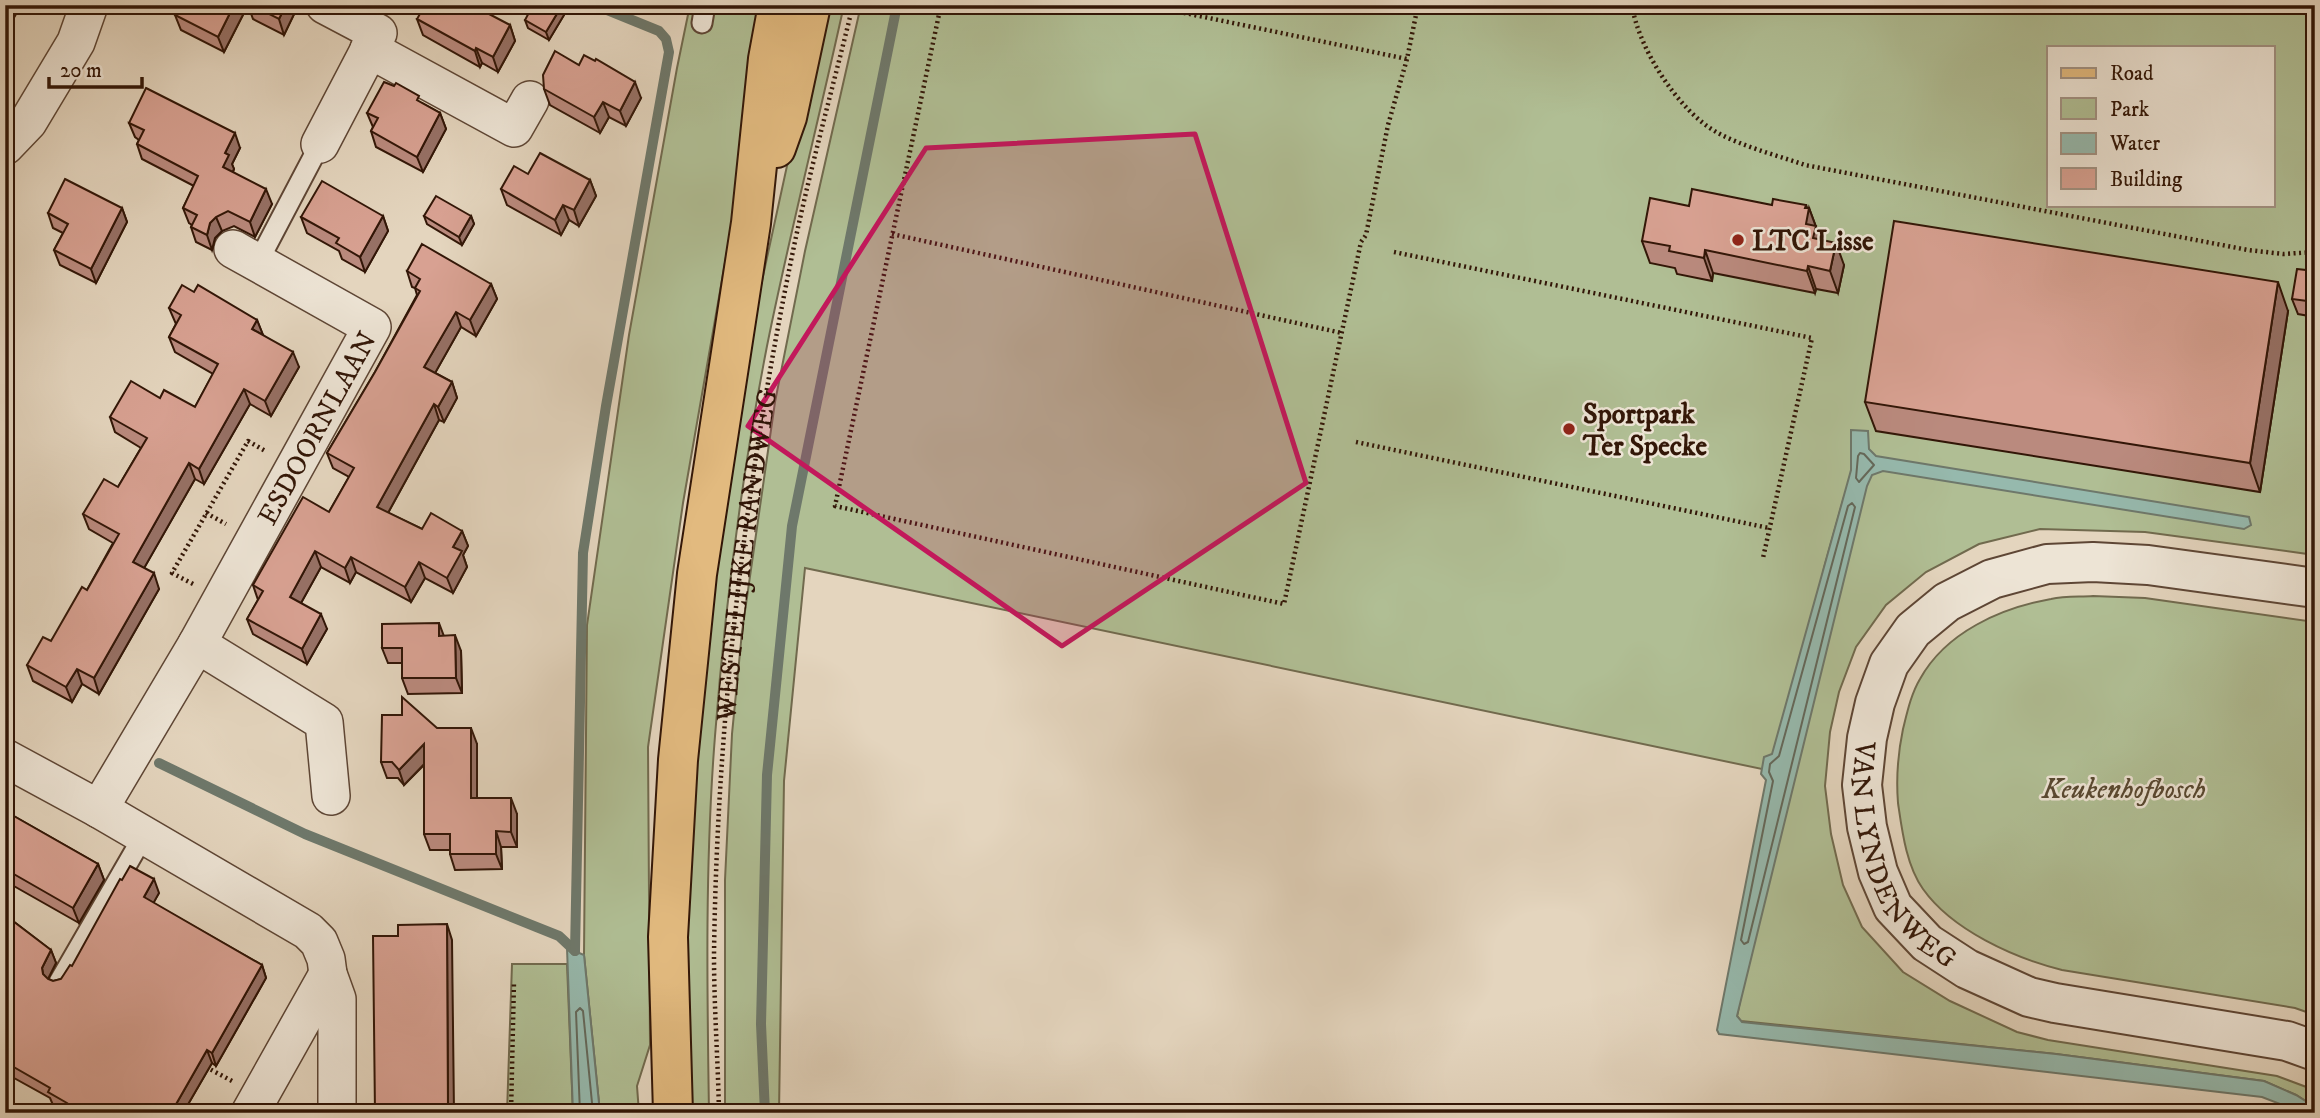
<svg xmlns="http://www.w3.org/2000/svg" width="2320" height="1118" viewBox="0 0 2320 1118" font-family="'IM FELL DW Pica',serif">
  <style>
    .green { fill: #b0be94; stroke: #716a4e; stroke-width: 2; fill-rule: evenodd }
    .water { fill: #96b9ad; stroke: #6e786b; stroke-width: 2 }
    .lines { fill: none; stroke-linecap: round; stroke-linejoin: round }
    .shore { stroke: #64685a; stroke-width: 2 }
    .stream { stroke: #6e786b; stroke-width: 10 }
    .service-casing { stroke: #5e4635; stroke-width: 23 }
    .minor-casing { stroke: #5e4635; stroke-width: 40 }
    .tertiary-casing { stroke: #5e4635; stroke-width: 42 }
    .primary-casing { stroke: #321607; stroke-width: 42 }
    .path { stroke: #321607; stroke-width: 4.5; stroke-dasharray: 2 3.5; stroke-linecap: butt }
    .service { stroke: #ede4d5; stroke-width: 19 }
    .minor { stroke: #ede4d5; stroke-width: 37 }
    .tertiary { stroke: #ede4d5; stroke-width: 38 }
    .primary { stroke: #e2ba7f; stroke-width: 38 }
    .wall { fill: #ba8a7e; stroke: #321607; stroke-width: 2 }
    .shaded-wall { fill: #977166; stroke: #321607; stroke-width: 2 }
    .building { fill: #d8a192; stroke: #321607; stroke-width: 2 }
    .marked { fill: #c2185b; fill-opacity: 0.2; stroke: #c2185b; stroke-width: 5; stroke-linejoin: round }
    .poi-dot { fill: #8f2418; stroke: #ede4d5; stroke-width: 2.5 }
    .labels { text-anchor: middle; stroke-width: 5; stroke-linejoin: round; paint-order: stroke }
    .poi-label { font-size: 28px; font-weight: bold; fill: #321607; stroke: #ede4d5; text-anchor: start }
    .street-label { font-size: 28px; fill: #321607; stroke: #ede4d5 }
    .park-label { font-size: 28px; font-style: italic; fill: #584831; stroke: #ede4d5 }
  </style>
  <rect width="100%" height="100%" fill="#e4d5be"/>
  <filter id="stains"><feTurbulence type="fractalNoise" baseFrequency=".00286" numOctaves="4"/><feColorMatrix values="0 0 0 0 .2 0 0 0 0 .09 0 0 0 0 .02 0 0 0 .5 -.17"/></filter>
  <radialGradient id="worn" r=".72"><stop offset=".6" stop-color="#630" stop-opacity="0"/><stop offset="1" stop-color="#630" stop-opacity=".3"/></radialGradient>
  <g class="green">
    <path d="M690,5h80l-87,498 -35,244 2,298 -13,41 2,27h-39l-16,-158 3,-330 42,-290 48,-267z"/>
    <path d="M822,5h22c-25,114 -54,227 -77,341 -25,128 -42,260 -52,390 -10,125 -8,251 -6,377h-21l-4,-159 11,-236 43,-327z"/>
    <path d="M861,5h1454v550l-170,-23 -105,-3 -61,15 -53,28 -40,33 -30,42 -17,45 -9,40 -5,54 6,48 12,51 19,42 41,45 47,29 67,31 31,8 229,36 32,12 6,5v14l-19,-12 -32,-14 -208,-27 -315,-33 -4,-5 107,-519 -20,71 -43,205 -976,-205 -21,213 -5,332h-54v-233l7,-146 10,-102 33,-230 30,-151zM2049,47h224v158h-224z"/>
    <path d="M2093,596l52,2 170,24v393l-20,-7 -233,-38c-48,-12 -110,-40 -139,-81 -17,-24 -21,-59 -25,-86 -2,-25 0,-50 5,-74 4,-16 8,-35 17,-50 26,-47 81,-71 131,-80 14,-3 28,-2 42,-3z"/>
    <path d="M512,964h55l6,149h-66z"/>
  </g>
  <g class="water">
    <path d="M1851,430l17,1 1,18 7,7 373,61 2,8 -7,4 -361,-58 -11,4 -5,11 -130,530 5,6 314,32 208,27 32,14 19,12v6h-18l-9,-6 -26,-10 -543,-63 -2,-4 49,-250 -5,-6 3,-17 8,-3 79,-284z"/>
    <path d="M567,948l17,7 16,158h-27z"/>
  </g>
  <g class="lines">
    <g class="shore">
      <path d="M1860,453l4,1 10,11 -15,17 -3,-4 2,-22z"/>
      <path d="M1852,503l3,4 -107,435 -4,2 -3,-4 32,-159 -4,-9 1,-8 9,-8 69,-250z"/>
      <path d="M580,1113l-4,-101 4,-4 3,3 10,102"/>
    </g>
    <g class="stream">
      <path d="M159,763l146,71 254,102 16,15"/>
      <path d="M575,951l8,-398 23,-147 63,-354 -3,-13 -7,-8 -64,-26"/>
      <path d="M765,1113l-4,-89 6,-249 25,-249 105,-521"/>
    </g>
    <g class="service-casing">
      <g id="service">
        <path d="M702,23l3,-18"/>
        <path d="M258,262l62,-118"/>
        <path d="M59,982l85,-147"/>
      </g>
    </g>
    <g class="minor-casing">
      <g id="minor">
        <path d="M369,49l145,79 16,-28"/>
        <path d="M320,144l58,-111 -53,-28"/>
        <path d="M5,146l23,-24 48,-80 13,-37"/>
        <path d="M197,644l127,78 7,74"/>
        <path d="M5,758l94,51 209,122 11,11 7,17 2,15 9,25v114"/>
        <path id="s2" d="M99,809l98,-165 175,-317 -139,-78"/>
        <path d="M250,1113l78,-139"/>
      </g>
    </g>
    <g class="tertiary-casing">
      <g id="tertiary">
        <path id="s3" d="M2315,588l-167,-23 -55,-3 -46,2 -55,15 -45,23 -34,28 -24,34 -14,39 -8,35 -5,47 5,42 11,45 15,35 34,36 40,26 62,28 26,6 232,38 28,10"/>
      </g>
    </g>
    <g class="primary-casing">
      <g id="primary">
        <path d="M776,148l11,-31 24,-112"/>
        <path d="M673,1113l-5,-176 10,-177 19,-186 54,-351 17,-164 10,-54"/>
      </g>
    </g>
    <g class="path">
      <path d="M941,5l-106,501 449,98 77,-362 5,-7 22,-110 19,-66 11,-54"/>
      <path d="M1146,5l261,54"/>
      <path d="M1632,5c6,43 47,107 86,128 26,14 58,22 87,32l443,85 35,4 32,-2"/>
      <path d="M892,234l450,99"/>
      <path d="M1394,252l418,86 -49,220"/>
      <path d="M1356,442l413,86"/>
      <path d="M206,513l20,11"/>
      <path d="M193,584l-21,-11 76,-132 19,11"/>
      <path d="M206,1067l26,14"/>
      <path d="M511,1113l3,-132"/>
      <path id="s1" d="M719,1113c-1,-53 -5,-105 -5,-158 3,-236 31,-472 79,-704 17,-82 40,-164 60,-246"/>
    </g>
    <use href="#service" class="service"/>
    <use href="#minor" class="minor"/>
    <use href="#tertiary" class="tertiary"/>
    <use href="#primary" class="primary"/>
  </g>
  <g class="wall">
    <path d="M248,5h3l45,5 -12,25 -31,-16z"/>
    <path d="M248,5l-24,47 -43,-22 -6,-15z"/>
    <path d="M561,7l3,8 -15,25 -21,-12 -3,-8z"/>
    <path d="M417,19l93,6 5,16 -17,31 -16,-9 -2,4 -57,-32z"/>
    <path d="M579,65l62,33 -15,28 -17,-9 -9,16 -50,-28 -6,-16z"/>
    <path d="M422,103l18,10 6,16 -23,43 -47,-25 -5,-16 2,-4 -6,-14z"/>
    <path d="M129,123l111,25 -8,16 2,5 -1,3 39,32 -17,33 -21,-11 -12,5 -7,7 -3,12 -16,-8 -5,-15 1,-2 -3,-2 -6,-15 11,-22 -52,-27 -5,-15 2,-4 -4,-3z"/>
    <path d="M528,174l62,6 6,16 -17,30 -10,-6 -8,15 -54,-30 -6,-16z"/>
    <path d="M1772,205h34l1,3h2l12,32 23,25 -6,28 -22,-4 -1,4 -102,-20 -1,8 -35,-7 -2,-6 -25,-5 -8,-22 47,-35z"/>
    <path d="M122,208l5,14 -31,61 -36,-18 -6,-15 9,-17 -10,-5 -5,-15z"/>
    <path d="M383,216l5,15 -23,41 -23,-13 -3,-8 -32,-18 -6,-16z"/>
    <path d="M424,216h47l3,8 -12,21 -35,-21z"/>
    <path d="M407,271l84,13 6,15 -21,37 -15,-9 -26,46 17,9 5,16 -13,24 -5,-2 -51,93 34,16 40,2 6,15 -5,9 4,12 -14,26 -28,-15 -14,24 -55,-30 -6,11 -29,-16 -20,36 26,26 -20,35 -54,-30 -6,-15 11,-19 -5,-15 76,-73 20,-35 -16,-9 -6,-15 48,-81 42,-77 -2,-7 -3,-1z"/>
    <path d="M2315,271v46l-17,-3 -6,-15z"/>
    <path d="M194,292l63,28 6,15 36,32 -28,49 -21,-12 -46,80 -9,-5 -51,89 15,21 -60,105 -17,-10 -10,18 -39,-21 -6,-16 24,-24 36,-51 26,-47 -24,-14 -6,-15 35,-27 23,-39 -26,-16 -5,-15 50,-19 35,9 18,-33 -38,-22 -6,-15 7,-13 -7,-16z"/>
    <path d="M2288,311l-28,181 -384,-61 -11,-29z"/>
    <path d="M444,636l17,15 1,42 -54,1 -6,-16v-15h-14l-6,-15z"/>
    <path d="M437,728l40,16v54l40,16v33h-16l1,22 -47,1 -5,-16v-4h-20l-6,-16v-69l-20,20 -6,-7h-11l-6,-16z"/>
    <path d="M5,811l93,53 6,16 -25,43 -74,-42z"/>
    <path d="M159,893l-6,10 109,62 4,13 -50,88 -4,-3 -29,50h-122l1,-2 -9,-6 -3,-7 -45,-25v-158l46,35 5,13 -8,16 5,2 8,-2 11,-13z"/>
  </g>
  <g class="shaded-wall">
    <path d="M7,5h14l-16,29v-26z"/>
    <path d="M234,5h14l-24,47 -6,-15z"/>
    <path d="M286,5h9l1,5 -12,25 -5,-16z"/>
    <path d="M561,7l3,8 -15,25 -3,-8z"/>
    <path d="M510,25l5,16 -17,31 -5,-15z"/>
    <path d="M476,48l6,15 -2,4 -5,-16z"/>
    <path d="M635,82l6,16 -15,28 -6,-15z"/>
    <path d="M603,102l6,15 -9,16 -6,-16z"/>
    <path d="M440,113l6,16 -23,43 -6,-15z"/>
    <path d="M235,133l5,15 -8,16 2,5 -6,13 -5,-15 2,-14z"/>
    <path d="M590,180l6,16 -17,30 -5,-16z"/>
    <path d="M266,189l6,15 -17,33 -5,-15z"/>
    <path d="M563,205l6,15 -8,15 -6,-15z"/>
    <path d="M1806,205l2,8 1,-5 15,41 -3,12 -15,-37z"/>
    <path d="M122,208l5,14 -31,61 -5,-14z"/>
    <path d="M383,216l5,15 -23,41 -5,-15z"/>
    <path d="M471,216l3,8 -12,21 -3,-8z"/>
    <path d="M216,217l6,14 -7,7 -3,12 -5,-15 3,-12z"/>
    <path d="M1836,243l8,22 -6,28 -8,-22z"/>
    <path d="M1705,250l8,23 -1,8 -8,-23z"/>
    <path d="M1808,266l8,23 -1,4 -8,-22z"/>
    <path d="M9,279l5,15 -9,18v-26z"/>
    <path d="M2278,282l10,29 -28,181 -10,-29z"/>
    <path d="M491,284l6,15 -21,37 -6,-16z"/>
    <path d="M456,312l5,15 -31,55 -6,-15z"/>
    <path d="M257,320l6,15 -11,-6z"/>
    <path d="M5,340l4,11 -4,8z"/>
    <path d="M293,352l6,15 -28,49 -6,-15z"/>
    <path d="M452,382l5,16 -13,24 -6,-15z"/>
    <path d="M244,389l6,15 -46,80 -5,-15z"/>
    <path d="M434,404l5,16 -56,102 -6,-15z"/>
    <path d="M189,463l6,16 -56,98 -6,-15z"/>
    <path d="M462,531l6,15 -5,9 4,12 -14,26 -6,-15 6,-31z"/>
    <path d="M315,551l6,16 -25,45 -6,-15z"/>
    <path d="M351,557l5,15 -6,11 -5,-15z"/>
    <path d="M419,562l6,16 -14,24 -6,-15z"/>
    <path d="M154,573l5,16 -60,105 -5,-16z"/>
    <path d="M321,614l6,15 -20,35 -5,-15z"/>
    <path d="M439,623l6,16 -6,-3z"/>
    <path d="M455,635l6,16 1,42 -6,-15z"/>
    <path d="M77,669l5,15 -10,18 -6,-15z"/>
    <path d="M471,728l6,16v69l-6,-15z"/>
    <path d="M424,744l5,15 -25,26 -5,-15z"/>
    <path d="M511,798l6,16v33l-6,-15z"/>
    <path d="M496,831l5,16 1,22 -6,-15z"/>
    <path d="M98,864l6,16 -25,43 -6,-15z"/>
    <path d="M154,879l5,14 -10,18 -5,-14z"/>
    <path d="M447,924l5,16 2,173h-6z"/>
    <path d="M51,950l5,13 -9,18 -4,-7 -1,-6z"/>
    <path d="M262,965l4,13 -50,88 -4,-13z"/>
    <path d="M207,1050l5,13 -29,50h-12z"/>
  </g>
  <g class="building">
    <path d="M180,5h54l-16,32 -43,-22z"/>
    <path d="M251,5h35l-7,14z"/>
    <path d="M425,5h47l38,20 -17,32 -17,-9 -1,3 -58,-32z"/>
    <path d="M533,5h25l3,2 -15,25 -21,-12z"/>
    <path d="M555,51l24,14 5,-10 11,6 1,-2 39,23 -15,29 -17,-9 -9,15 -50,-28 -1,-14z"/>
    <path d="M384,82l10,4 2,-3 23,13 -2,4 23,13 -23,44 -46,-26 7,-13 -11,-5z"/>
    <path d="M146,88l89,45 -10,20 4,2 -6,12 43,22 -16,33 -22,-11 -12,6 -6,6 -3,12 -16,-8 6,-12 -14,-7 15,-32 -61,-32 7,-14 -15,-7z"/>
    <path d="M540,153l50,27 -16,30 -11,-5 -8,15 -54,-31 13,-23 14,8z"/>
    <path d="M65,179l57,29 -31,61 -37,-19 14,-26 -20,-11z"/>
    <path d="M322,181l61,35 -23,41 -24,-14 3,-5 -38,-21z"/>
    <path d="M1692,189l80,16 1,-6 33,6 -1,3h4l-3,16 10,2 -3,12 23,5 -6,28 -22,-5 -1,5 -102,-21 -1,8 -35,-7 1,-5 -28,-5 8,-43 39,8z"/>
    <path d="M436,196l35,20 -12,21 -35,-21z"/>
    <path d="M1894,221l384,61 -28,181 -385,-61z"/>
    <path d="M422,244l69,40 -21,36 -14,-8 -32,55 28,15 -14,25 -4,-3 -57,103 45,22 9,-16 31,18 -9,16 9,4 -15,27 -28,-16 -14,25 -54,-30 -6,11 -30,-17 -25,46 31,17 -19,35 -55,-30 16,-28 -10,-6 50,-88 26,15 25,-44 -27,-15 48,-81 45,-81 -5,-3 5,-9 -13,-8z"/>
    <path d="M2297,269l18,2v31l-23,-3z"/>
    <path d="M5,277l4,2 -4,7z"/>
    <path d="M182,285l12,7 4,-7 59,35 -5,9 41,23 -28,49 -21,-12 -45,80 -10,-6 -56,99 21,11 -60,105 -17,-9 -11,18 -39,-22 16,-28 8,4 31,-54 5,3 32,-56 -36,-20 21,-35 14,8 29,-49 -37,-21 21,-36 29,17 4,-8 31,17 23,-43 -49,-27 12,-22 -12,-7z"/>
    <path d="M439,623v13l16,-1 1,43h-54v-30h-20v-24z"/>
    <path d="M402,697l35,31h34v70h40v34l-15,-1v23h-46v-20h-26v-90l-25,26 -7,-8h-11l1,-47h20z"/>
    <path d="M5,811l93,53 -25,44 -68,-39z"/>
    <path d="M130,866l24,13 -10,18 118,68 -50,88 -5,-3 -36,63h-110l6,-10 -19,-11 2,-4 -45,-26v-147l46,35 -9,18 1,6 5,5 5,2 8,-2 9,-14 2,1 48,-87 2,1z"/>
    <path d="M447,924l1,189h-73l-2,-177h25v-11z"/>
  </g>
  <path class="marked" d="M1195,134l111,349 -244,163 -314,-220 178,-278z"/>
  <g class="poi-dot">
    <circle cx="1738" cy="240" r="7"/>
    <circle cx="1569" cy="429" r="7"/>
  </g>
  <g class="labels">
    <g class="poi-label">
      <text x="1752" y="250">LTC Lisse</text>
      <text x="1583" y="423">Sportpark<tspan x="1583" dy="32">Ter Specke</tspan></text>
    </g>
    <g class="street-label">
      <text dy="10" stroke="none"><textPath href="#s2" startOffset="439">ESDOORNLAAN</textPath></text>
      <text dy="10" stroke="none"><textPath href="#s1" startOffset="560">WESTELIJKE RANDWEG</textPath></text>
      <text dy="10" stroke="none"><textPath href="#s3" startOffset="670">VAN LYNDENWEG</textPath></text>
    </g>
    <g class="park-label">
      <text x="2124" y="798">Keukenhofbosch</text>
    </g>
  </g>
  <rect width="2320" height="1118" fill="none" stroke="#e4d5be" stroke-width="28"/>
  <rect x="7" y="7" width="2306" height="1104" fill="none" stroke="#321607" stroke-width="3.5"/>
  <rect x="14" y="14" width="2292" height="1090" fill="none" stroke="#321607" stroke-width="2"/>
  <rect x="2047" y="46" width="228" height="161" fill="#ede4d5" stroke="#a29283" stroke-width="2"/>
  <rect x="2061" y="68" width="35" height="10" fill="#e2ba7f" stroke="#a29283" stroke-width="2"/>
  <text x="2110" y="80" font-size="21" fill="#321607">Road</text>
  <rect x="2061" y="98" width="35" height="21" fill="#b0be94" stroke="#a29283" stroke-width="2"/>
  <text x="2110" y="116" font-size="21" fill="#321607">Park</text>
  <rect x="2061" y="133" width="35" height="21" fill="#96b9ad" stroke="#a29283" stroke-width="2"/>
  <text x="2110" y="150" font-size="21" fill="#321607">Water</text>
  <rect x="2061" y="168" width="35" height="21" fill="#d8a192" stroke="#a29283" stroke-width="2"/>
  <text x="2110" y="186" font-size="21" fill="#321607">Building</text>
  <path d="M49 77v10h93v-10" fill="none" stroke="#321607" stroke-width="3.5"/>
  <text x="60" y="77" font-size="21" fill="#321607" stroke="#ede4d5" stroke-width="5" paint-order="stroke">20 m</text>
  <rect width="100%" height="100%" filter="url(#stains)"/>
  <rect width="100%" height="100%" fill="url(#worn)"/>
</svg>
